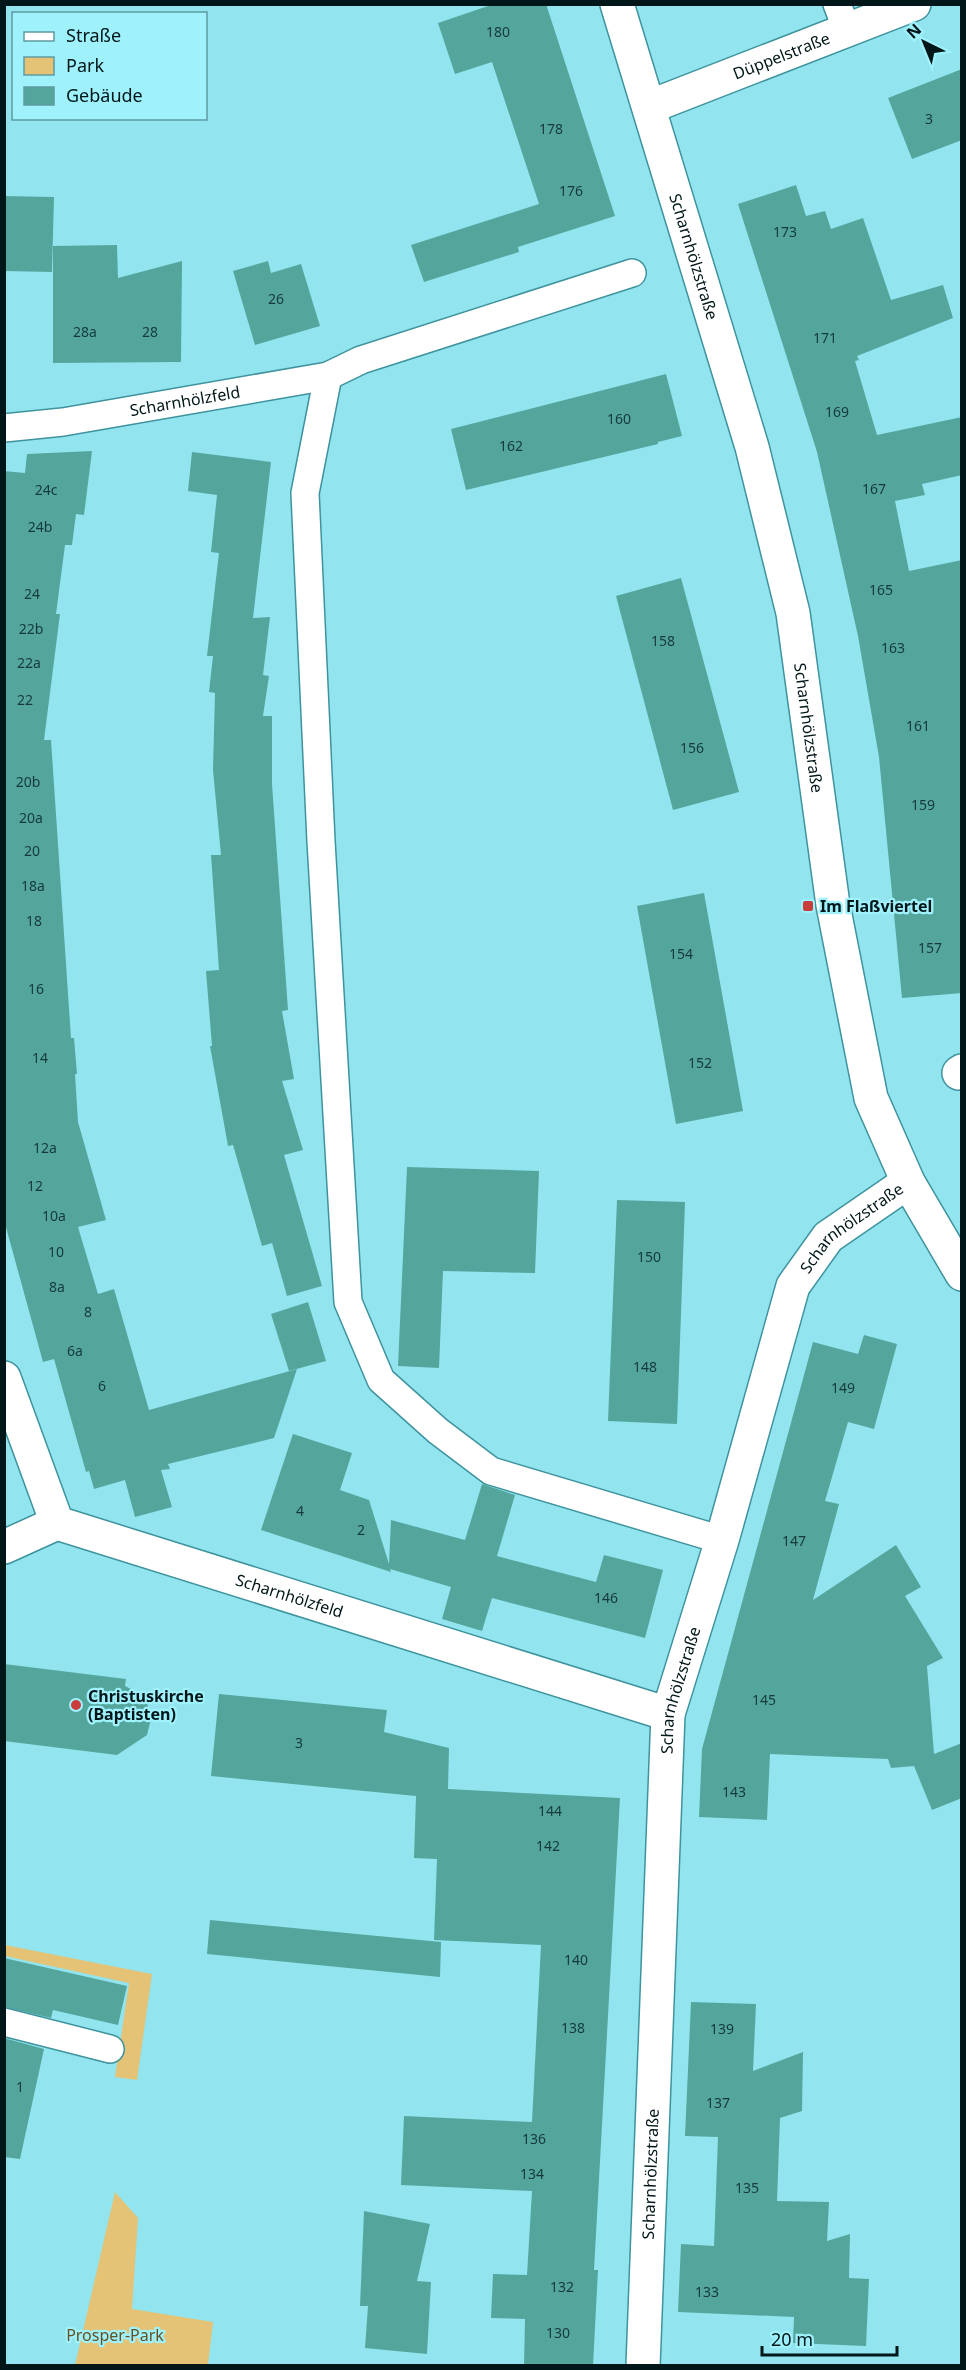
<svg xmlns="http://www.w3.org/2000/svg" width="966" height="2370" viewBox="0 0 966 2370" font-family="'Noto Sans',sans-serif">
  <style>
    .green { fill: #e4c276 }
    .building { fill: #54a69d }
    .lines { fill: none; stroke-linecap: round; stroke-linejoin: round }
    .service-casing { stroke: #3e939d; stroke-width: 30 }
    .minor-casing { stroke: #3e939d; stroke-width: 36 }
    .secondary-casing { stroke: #3e939d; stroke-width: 36 }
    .service { stroke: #fff; stroke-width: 27 }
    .minor { stroke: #fff; stroke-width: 33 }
    .secondary { stroke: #fff; stroke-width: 33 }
    .poi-dot { fill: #cb3d3a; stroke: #9ff2fc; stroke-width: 2 }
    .labels { text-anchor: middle; stroke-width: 4.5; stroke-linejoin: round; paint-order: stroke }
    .number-label { font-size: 14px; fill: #153a3a }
    .street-label { font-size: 16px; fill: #001619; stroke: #9ff2fc }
    .poi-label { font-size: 16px; font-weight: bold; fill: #001619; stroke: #9ff2fc; text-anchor: start }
    .park-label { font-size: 16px; fill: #645022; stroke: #9ff2fc }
  </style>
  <rect width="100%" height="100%" fill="#92e5ef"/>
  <g class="green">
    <path d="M5,1945l147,29 -15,106 -22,-3 14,-94 -124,-27z"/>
    <path d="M115,2192l23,26 -6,91 81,13 -5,43h-133z"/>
  </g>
  <g class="building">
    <path d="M494,4h52l69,212 -97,31 1,5 -95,30 -13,-37 128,-41 -47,-142 -37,12 -17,-51z"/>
    <path d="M962,69v71l-50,19 -24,-61z"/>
    <path d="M796,185l10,31 19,-5 6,18 32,-11 28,82 52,-15 10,33 -96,38 2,4 -4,1 22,74 85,-18v58l-40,9 3,11 -30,6 14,70 53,-11v433l-60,5 -23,-241 -21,-121 -41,-184 -79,-248z"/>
    <path d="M4,196l50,1 -2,75 -48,-1z"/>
    <path d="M117,245l1,33 64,-17 -1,101 -128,1v-117z"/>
    <path d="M268,261l3,12 30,-9 19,62 -65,19 -22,-74z"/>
    <path d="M666,374l16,62 -24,6v2l-192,46 -15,-61z"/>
    <path d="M92,451l-8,64 -8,-1 -4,31h-7l-9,69h4l-16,126h7l20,298h3l3,36h-2l3,48 28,98 -28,7 20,67 16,-5 35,121 148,-41 -23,69 -106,26 2,5 -9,1 11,37 -37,10 -10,-37 -31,9 -5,-18 -3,1 -32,-113 -11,3 -39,-142v-749l21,2 2,-19z"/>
    <path d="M192,452l79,10 -18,156 17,-1 -7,58 6,1 -6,40h9v68l16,226 -6,1 12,68 -12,2 21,69 -19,5 38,131 -35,10 -15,-53 -10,3 -29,-101 -5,1 -18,-100h2l-6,-75 13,-1 -8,-115h10l-8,-85 2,-77 -6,-1 4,-36h-6l12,-103 -8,-1 6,-57 -29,-4z"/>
    <path d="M681,578l58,214 -66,18 -57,-214z"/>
    <path d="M704,893l39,218 -67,13 -39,-218z"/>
    <path d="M407,1167l132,4 -4,102 -92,-2 -4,97 -41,-2z"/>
    <path d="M617,1200l68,2 -8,222 -69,-3z"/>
    <path d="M308,1302l18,59 -37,10 -18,-57z"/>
    <path d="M864,1335l33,9 -23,85 -26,-7 -23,79 14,3 -26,96 83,-55 25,42 -16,9 38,62 -16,8 7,88 28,-11v55l-30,12 -18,-44 -23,2 -3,-9 -118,-5 -3,66 -68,-3 3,-68 111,-407 45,12z"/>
    <path d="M293,1434l59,19 -12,37 29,10 20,64 2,-44 74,20 17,-56 33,11 -18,61 99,26 8,-27 59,15 -18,68 -153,-40 -10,33 -40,-12 9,-32 -61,-18 1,3 -130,-42z"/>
    <path d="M4,1664l122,15 -1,7 18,9 9,20 -5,20 -30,20 -113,-14z"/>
    <path d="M219,1694l168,16 -3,22 65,16 -1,41 172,9 -26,472h4l-5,96h-69l1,-47 -34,-1 2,-44 34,1 5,-84 -131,-6 3,-69 128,6 9,-177 -107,-5 3,-81 -23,-1 2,-62 -205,-20z"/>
    <path d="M210,1920l231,22 -1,35 -233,-23z"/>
    <path d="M4,1958l123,28 -9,39 -65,-15 -2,8 -47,-11z"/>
    <path d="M691,2002l65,2 -3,67 50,-19 -1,59 -22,7 -3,83 52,1 -2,39 23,-7 -1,44 20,1 -3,67 -73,-3 1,-26 -116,-5 3,-68 33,2 4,-109 -33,-1z"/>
    <path d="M4,2038l40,11 -24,110 -16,-2z"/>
    <path d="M364,2211l66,13 -13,57 14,1 -4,72 -62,-6 3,-42h-8z"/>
  </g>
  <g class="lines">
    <g class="service-casing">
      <g id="service">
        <path d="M837,4l10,26"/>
        <path d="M328,376l-23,117 16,348 27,461 33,78 57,51 53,40 231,69"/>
        <path id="s1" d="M4,428l59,-6 265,-46 33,-16 271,-87"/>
        <path d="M4,2022l106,27"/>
      </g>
    </g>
    <g class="minor-casing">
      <g id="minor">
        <path id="s2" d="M649,107l265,-103"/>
        <path d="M959,1073l3,-2"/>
        <path id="s3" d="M4,1378l53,145 611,191"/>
        <path d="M4,1547l53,-24"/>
        <path id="s4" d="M643,2366l25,-652 54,-174 71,-254 35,-49 80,-55"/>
      </g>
    </g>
    <g class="secondary-casing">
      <g id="secondary">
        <path id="s5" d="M617,4l135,443 41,166 40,292 38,193 37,84 54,92"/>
      </g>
    </g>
    <use href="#service" class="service"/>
    <use href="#minor" class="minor"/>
    <use href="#secondary" class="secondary"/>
  </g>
  <g class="poi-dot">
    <rect x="802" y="900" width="12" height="12" rx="3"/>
    <circle cx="76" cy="1705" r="6"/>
  </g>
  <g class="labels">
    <g class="number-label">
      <text x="498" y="37">180</text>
      <text x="929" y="124">3</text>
      <text x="551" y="134">178</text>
      <text x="571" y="196">176</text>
      <text x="785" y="237">173</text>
      <text x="276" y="304">26</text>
      <text x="85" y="337">28a</text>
      <text x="150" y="337">28</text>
      <text x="825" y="343">171</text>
      <text x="837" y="417">169</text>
      <text x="619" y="424">160</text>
      <text x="511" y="451">162</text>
      <text x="874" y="494">167</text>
      <text x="46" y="495">24c</text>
      <text x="40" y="532">24b</text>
      <text x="881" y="595">165</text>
      <text x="32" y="599">24</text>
      <text x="31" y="634">22b</text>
      <text x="663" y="646">158</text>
      <text x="893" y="653">163</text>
      <text x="29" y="668">22a</text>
      <text x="25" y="705">22</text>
      <text x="918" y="731">161</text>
      <text x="692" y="753">156</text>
      <text x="28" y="787">20b</text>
      <text x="923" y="810">159</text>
      <text x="31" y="823">20a</text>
      <text x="32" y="856">20</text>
      <text x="33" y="891">18a</text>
      <text x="34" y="926">18</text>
      <text x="930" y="953">157</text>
      <text x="681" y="959">154</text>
      <text x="36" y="994">16</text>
      <text x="40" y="1063">14</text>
      <text x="700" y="1068">152</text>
      <text x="45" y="1153">12a</text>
      <text x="35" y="1191">12</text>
      <text x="54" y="1221">10a</text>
      <text x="56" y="1257">10</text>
      <text x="649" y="1262">150</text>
      <text x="57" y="1292">8a</text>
      <text x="88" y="1317">8</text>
      <text x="75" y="1356">6a</text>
      <text x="645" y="1372">148</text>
      <text x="102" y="1391">6</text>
      <text x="843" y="1393">149</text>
      <text x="300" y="1516">4</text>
      <text x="361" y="1535">2</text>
      <text x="794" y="1546">147</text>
      <text x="606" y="1603">146</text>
      <text x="764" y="1705">145</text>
      <text x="299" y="1748">3</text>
      <text x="734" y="1797">143</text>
      <text x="550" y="1816">144</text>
      <text x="548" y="1851">142</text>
      <text x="576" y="1965">140</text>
      <text x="573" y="2033">138</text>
      <text x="722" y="2034">139</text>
      <text x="20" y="2092">1</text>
      <text x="718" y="2108">137</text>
      <text x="534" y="2144">136</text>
      <text x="532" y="2179">134</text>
      <text x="747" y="2193">135</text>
      <text x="562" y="2292">132</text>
      <text x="707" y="2297">133</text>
      <text x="558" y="2338">130</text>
    </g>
    <g class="street-label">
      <text dy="6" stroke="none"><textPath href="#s2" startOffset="142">Düppelstraße</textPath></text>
      <text dy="6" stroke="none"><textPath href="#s5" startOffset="264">Scharnhölzstraße</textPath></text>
      <text dy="6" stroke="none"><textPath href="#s1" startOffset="183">Scharnhölzfeld</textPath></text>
      <text dy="6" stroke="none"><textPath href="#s5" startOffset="750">Scharnhölzstraße</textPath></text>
      <text dy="6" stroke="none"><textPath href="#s4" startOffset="1182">Scharnhölzstraße</textPath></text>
      <text dy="6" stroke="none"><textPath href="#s3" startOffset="398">Scharnhölzfeld</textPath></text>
      <text dy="6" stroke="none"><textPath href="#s4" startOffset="678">Scharnhölzstraße</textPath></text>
      <text dy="6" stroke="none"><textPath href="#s4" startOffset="192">Scharnhölzstraße</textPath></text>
    </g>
    <g class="poi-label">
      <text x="820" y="912">Im Flaßviertel</text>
      <text x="88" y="1702">Christuskirche<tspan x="88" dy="18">(Baptisten)</tspan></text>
    </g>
    <g class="park-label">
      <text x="115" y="2341">Prosper-Park</text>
    </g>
  </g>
  <rect width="966" height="2370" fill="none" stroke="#001619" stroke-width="12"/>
  <rect x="12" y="12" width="195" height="108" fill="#9ff2fc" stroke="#5f9aa1" stroke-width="1.5"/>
  <rect x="24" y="32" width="30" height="9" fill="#ffffff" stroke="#5f9aa1" stroke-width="1.5"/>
  <text x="66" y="42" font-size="18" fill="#001619">Straße</text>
  <rect x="24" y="57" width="30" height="18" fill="#e4c276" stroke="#5f9aa1" stroke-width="1.5"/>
  <text x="66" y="72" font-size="18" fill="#001619">Park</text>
  <rect x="24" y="87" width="30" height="18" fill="#54a69d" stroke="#5f9aa1" stroke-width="1.5"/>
  <text x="66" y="102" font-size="18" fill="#001619">Gebäude</text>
  <g transform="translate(924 42) rotate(317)" stroke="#9ff2fc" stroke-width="4.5" paint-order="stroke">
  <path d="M0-4.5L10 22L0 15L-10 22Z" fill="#001619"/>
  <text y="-9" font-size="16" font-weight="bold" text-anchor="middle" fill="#001619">N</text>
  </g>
  <path d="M762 2346v9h135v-9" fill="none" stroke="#001619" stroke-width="3"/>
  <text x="771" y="2346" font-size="18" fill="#001619" stroke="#9ff2fc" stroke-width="4.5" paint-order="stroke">20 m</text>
</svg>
